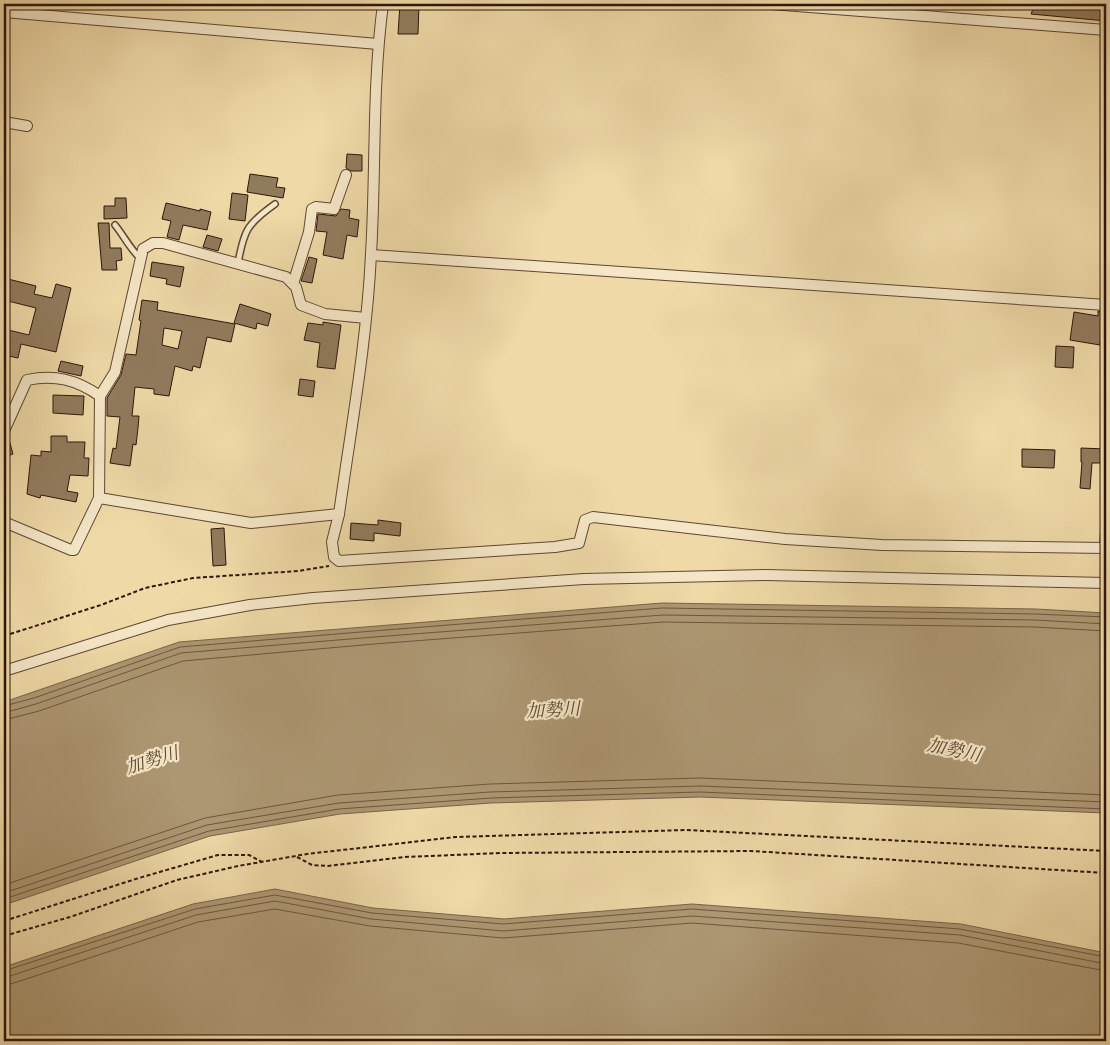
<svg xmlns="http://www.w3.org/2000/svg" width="1110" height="1045" viewBox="0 0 1110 1045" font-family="'Libre Caslon Text','Noto Serif JP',serif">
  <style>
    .water { fill: #ac9772; stroke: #796349 }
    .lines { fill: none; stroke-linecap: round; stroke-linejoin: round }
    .shore { stroke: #6c563f; stroke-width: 1 }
    .building { fill: #917b5d; stroke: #2d160c; fill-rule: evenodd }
    .lane-casing { stroke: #5d4733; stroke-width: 8 }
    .street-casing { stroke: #5d4733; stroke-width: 12 }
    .path { stroke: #2d160c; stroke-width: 2; stroke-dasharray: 4 2.5; stroke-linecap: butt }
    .lane { stroke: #f4e6c6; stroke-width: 5 }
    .street { stroke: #f4e6c6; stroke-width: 10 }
    .labels { text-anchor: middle; stroke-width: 4.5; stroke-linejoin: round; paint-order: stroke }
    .water-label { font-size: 18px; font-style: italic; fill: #604a35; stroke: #f4e6c6 }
  </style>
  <rect width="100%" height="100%" fill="#eed9a7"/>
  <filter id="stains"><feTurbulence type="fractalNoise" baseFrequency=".004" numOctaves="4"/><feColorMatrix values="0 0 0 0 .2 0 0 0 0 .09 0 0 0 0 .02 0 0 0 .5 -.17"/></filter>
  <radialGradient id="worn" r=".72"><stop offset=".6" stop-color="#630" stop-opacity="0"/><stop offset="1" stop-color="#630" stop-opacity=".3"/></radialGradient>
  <g class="water">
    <path d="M662,603l374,6 70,4v200l-406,-16 -209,6 -151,11 -130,22 -206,69v-203l175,-60z"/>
    <path d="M275,889l98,19 131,11 188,-15 269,20 145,29v88h-1102v-74l189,-63z"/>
  </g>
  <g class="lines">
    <g class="shore">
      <path d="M4,706l30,-8 146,-51 193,-16 289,-23 373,6 71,3"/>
      <path d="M4,713l32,-9 145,-51 193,-16 289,-22 372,5 71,4"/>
      <path d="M4,720l35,-9 144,-50 191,-17 289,-22 372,5 71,4"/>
      <path d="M4,885l201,-67 133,-23 152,-11 210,-6 406,17"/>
      <path d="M4,893l203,-68 132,-22 151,-11 210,-6 406,16"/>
      <path d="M4,899l205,-68 130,-22 152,-11 209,-6 406,17"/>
      <path d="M4,971l191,-62 80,-14 97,18 131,11 189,-15 268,20 146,28"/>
      <path d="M4,978l192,-63 79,-14 96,18 132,12 189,-15 268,19 146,29"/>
      <path d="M4,985l7,-1 187,-62 77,-13 95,17 133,12 189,-15 266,20 148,28"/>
    </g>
  </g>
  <g class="building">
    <path d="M400,4h19l-1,30h-20z"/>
    <path d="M1035,4h71v17l-75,-7z"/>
    <path d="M347,154l15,1v16h-11l-5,-3z"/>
    <path d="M250,174l28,4 -2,9 9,1 -2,10 -36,-6z"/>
    <path d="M232,193l16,2 -3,26 -16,-2z"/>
    <path d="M115,198h11l1,20 -23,1v-13h11z"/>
    <path d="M166,203l34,8v-2l11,3 -4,18 -24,-5 -4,15 -12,-3 4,-16 -9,-2z"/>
    <path d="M341,209l9,1 -1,8 10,2 -2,17 -10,-2 -4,24 -20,-4 4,-23 -11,-1 2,-17 18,2z"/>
    <path d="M98,223h11l1,25h11l1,12 -6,1 1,9h-15z"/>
    <path d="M207,235l15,4 -4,12 -15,-4z"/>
    <path d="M309,257l8,2 -5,24 -11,-2z"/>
    <path d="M152,262l32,5 -4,20 -14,-3 1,-5 -17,-3z"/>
    <path d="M4,278l32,8 -2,8 18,4 4,-14 15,4 -15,64 -35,-8 -3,14 -14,-3v-26l25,6 7,-27 -32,-8z"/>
    <path d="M142,300l16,2 -1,8 78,14 -4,18 -24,-5 -7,31 -7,-2 -1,5 -17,-5 -6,30 -15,-2v-5l-19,-2 -3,29h7l-1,12 -2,17 -3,-1 -3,22 -20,-3 3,-15 3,1 4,-32 -13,-1v-18l14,-23 5,-21 10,1 5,-34 -2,-1zM164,328l18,3 -4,18 -16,-4z"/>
    <path d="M240,304l31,10 -3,12 -11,-3 -1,6 -22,-6z"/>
    <path d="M1098,311l8,1 -2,30h-4v3l-30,-5 4,-28 24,4z"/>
    <path d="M323,322l18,3 -6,44 -18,-2 3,-24 -16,-3 4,-17 15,2z"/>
    <path d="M1056,346l18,1 -1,21 -18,-1z"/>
    <path d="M61,361l22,5 -2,10 -23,-5z"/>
    <path d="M300,379l15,2 -2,16 -15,-2z"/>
    <path d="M53,395l31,1 -1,19 -30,-2z"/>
    <path d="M8,436l5,18 -9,3v-19z"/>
    <path d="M51,436h16v6h18l-1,16h5l-1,18 -18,-1 -3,16 11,2 -2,9 -35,-7 -1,3 -13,-4 4,-39 10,1v-5l10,1z"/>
    <path d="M1081,448l24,1 -1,14h-12l-2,26 -10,-1 2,-26h-1z"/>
    <path d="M1022,449l33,1 -1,18 -32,-1z"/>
    <path d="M378,520l23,3 -1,13 -26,-3v8l-24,-2 1,-16 27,2z"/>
    <path d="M224,528l2,37 -13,1 -2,-37z"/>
  </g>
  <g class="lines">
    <g class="lane-casing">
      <g id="lane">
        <path d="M115,225c9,11 15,24 25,33"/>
        <path d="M238,263c6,-33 9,-39 37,-59"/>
      </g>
    </g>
    <g class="street-casing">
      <g id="street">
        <path d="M383,4c-11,83 -7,167 -12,250 -4,87 -20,174 -32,260l-7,28 2,15 5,4 216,-14 24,-4 6,-23 8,-3 192,22 97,6 224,3"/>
        <path d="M771,4l335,26"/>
        <path d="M4,12l374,32"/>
        <path d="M4,122l23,4"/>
        <path d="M371,255l735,50"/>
        <path d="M293,284l16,-52 3,-23 4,-2 18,2 12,-34"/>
        <path d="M4,431l23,-51c28,-6 50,0 73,16"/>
        <path d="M339,514l-88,9 -152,-25 1,-102 15,-24 28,-123 10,-6h10l123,34 10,10 5,18 24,9 41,4"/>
        <path d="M4,522l67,28h3l25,-52"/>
        <path d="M1105,547l1,-16"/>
        <path d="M4,671l164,-51 82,-15 63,-7 271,-19 182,-4 340,8"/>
      </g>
    </g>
    <g class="path">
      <path d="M4,636l97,-31 44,-17 48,-10 105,-7 31,-5"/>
      <path d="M297,857l15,8 16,1 77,-9 96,-4 250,-2 355,22"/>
      <path d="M4,921l135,-43 79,-23h31l13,7"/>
      <path d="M4,936l66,-19 107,-37 61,-14 69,-12 149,-17 230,-7 420,21"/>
    </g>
    <use href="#lane" class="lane"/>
    <use href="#street" class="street"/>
  </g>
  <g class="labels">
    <g class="water-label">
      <text transform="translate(553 710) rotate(-3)" y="6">加勢川</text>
      <text transform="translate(954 750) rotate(12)" y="6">加勢川</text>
      <text transform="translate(152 760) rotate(-17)" y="6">加勢川</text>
    </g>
  </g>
  <rect width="1110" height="1045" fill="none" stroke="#eed9a7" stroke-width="20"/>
  <rect x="5" y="5" width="1100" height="1035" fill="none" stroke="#2d160c" stroke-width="2.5"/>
  <rect x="10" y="10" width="1090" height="1025" fill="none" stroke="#2d160c"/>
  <rect width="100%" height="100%" filter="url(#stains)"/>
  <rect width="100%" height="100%" fill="url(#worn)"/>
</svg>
